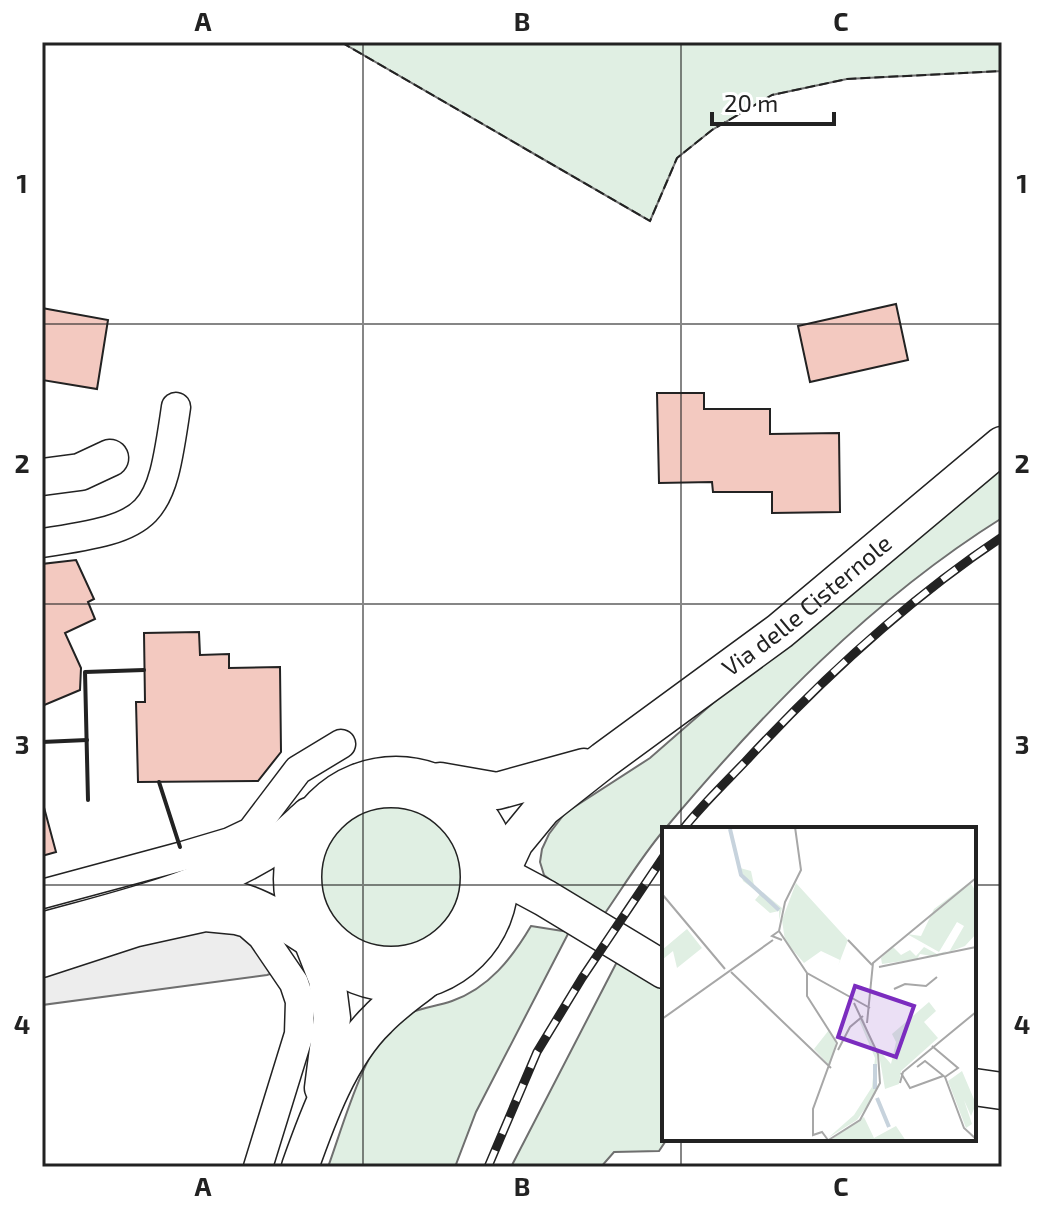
<svg xmlns="http://www.w3.org/2000/svg" width="1044" height="1209" viewBox="0 0 1044 1209" font-family="'Exo 2',sans-serif">
  <style>
    .green { fill: #e0efe3; stroke: #6f6f6f; stroke-width: 2 }
    .parking { fill: #ededed; stroke: #6f6f6f; stroke-width: 2 }
    .building { fill: #f3c9c0; stroke: #222; stroke-width: 2 }
    .lines { fill: none; stroke-linecap: round; stroke-linejoin: round }
    .pedestrian-casing { stroke: #222; stroke-width: 31 }
    .minor-casing { stroke: #222; stroke-width: 39 }
    .pedestrian { stroke: #fff; stroke-width: 28 }
    .minor { stroke: #fff; stroke-width: 36 }
    .rail-casing { stroke: #222; stroke-width: 9 }
    .rail { stroke: #fff; stroke-width: 6; stroke-dasharray: 18; stroke-linecap: butt }
    .fence { stroke: #222; stroke-width: 2; stroke-dasharray: 10 4; stroke-linecap: butt }
    .wall { stroke: #222; stroke-width: 4 }
    .grid { fill: none; stroke: #222; stroke-width: 2; stroke-opacity: 0.55 }
    .labels { text-anchor: middle; stroke-width: 6; stroke-linejoin: round; paint-order: stroke }
    .street-label { font-size: 24px; fill: #222; stroke: #fff }
    .inset-river { fill: none; stroke: #c7d3dd; stroke-width: 4 }
    .inset-road { fill: none; stroke: #a7a7a7; stroke-width: 2 }
    .view { fill: #7b2cbf; fill-opacity: 0.15; stroke: #7b2cbf; stroke-width: 4 }
    .inset-edge { fill: none; stroke: #222; stroke-width: 4 }
    .neatline { fill: none; stroke: #222; stroke-width: 3 }
    .grid-label { font-size: 26px; text-anchor: middle; font-weight: bold; fill: #222 }
  </style>
  <rect width="100%" height="100%" fill="#fff"/>
  <g class="green">
    <path d="M341,42h661v29l-155,8 -75,16 -60,35 -35,28 -27,63z"/>
    <path d="M1002,468v50c-131,82 -240,195 -338,312 -23,27 -42,59 -63,89l-57,-44 -4,-13 2,-13 7,-15 16,-21 85,-55 102,-89z"/>
    <circle cx="391" cy="877" r="84"/>
    <path d="M531,926l38,6 -93,180 -21,55h-127c14,-38 36,-119 67,-145 17,-14 37,-14 57,-21 37,-13 60,-43 79,-75z"/>
    <path d="M620,956l44,28v155h3l-8,12 -45,1 -13,15h-90z"/>
  </g>
  <path class="parking" d="M223,918l62,51 -18,6 -225,30v-42z"/>
  <g class="building">
    <path d="M896,304l12,56 -98,22 -12,-56z"/>
    <path d="M42,308l66,12 -11,69 -55,-9z"/>
    <path d="M657,393h47v16h66v25l69,-1 1,79 -68,1v-21h-59l-1,-10 -53,1z"/>
    <path d="M76,560l18,39 -6,3 7,17 -30,14 16,35 -1,22 -38,16v-142z"/>
    <path d="M199,632l1,23 29,-1v14l51,-1 1,85 -23,29 -120,1 -2,-80h9l-1,-69z"/>
    <path d="M42,800l14,52 -14,4z"/>
  </g>
  <g class="lines">
    <g class="pedestrian-casing">
      <g id="pedestrian">
        <path d="M42,543c113,-17 118,-24 134,-136"/>
        <circle cx="391" cy="877" r="84"/>
        <path d="M42,894l141,-38 47,-14 21,-10 47,-62 43,-26"/>
        <path d="M42,963l95,-31 68,-15 31,3 11,3 15,13 32,47 6,18 -1,33 -41,133"/>
      </g>
    </g>
    <g class="minor-casing">
      <g id="minor">
        <path d="M42,477l38,-5 30,-14"/>
        <circle cx="396" cy="879" r="104"/>
        <path d="M440,781l57,10 87,-24"/>
        <path id="s1" d="M500,874l15,-32 28,-34 61,-48 176,-129 222,-186"/>
        <path d="M500,874l45,24 119,72"/>
        <path d="M179,894c58,-1 85,14 132,45"/>
        <path d="M42,931c79,-22 166,-41 235,-87 11,-8 22,-19 32,-28"/>
        <path d="M313,943l14,36 5,39 -9,70"/>
        <path d="M974,1087l28,4"/>
        <path d="M300,1167c17,-48 40,-112 78,-148 14,-15 32,-27 48,-40"/>
      </g>
    </g>
    <use href="#pedestrian" class="pedestrian"/>
    <use href="#minor" class="minor"/>
    <g class="rail-casing">
      <g id="rail">
        <path d="M683,829c19,-24 41,-45 62,-67 78,-84 162,-162 257,-225"/>
        <path d="M488,1167l49,-115 45,-74 82,-122"/>
      </g>
    </g>
    <use href="#rail" class="rail"/>
    <path class="fence" d="M341,42l309,179 27,-63 35,-28 60,-35 75,-16 155,-8"/>
    <g class="wall">
      <path d="M42,742l45,-2"/>
      <path d="M159,782l21,65"/>
      <path d="M88,800l-3,-128 59,-2"/>
    </g>
  </g>
  <path class="grid" d="M363,42v1125M681,42v787M42,324h960M42,604h960M42,885h622M974,885h28M681,1139v28"/>
  <g class="labels">
    <g class="street-label">
      <text dy="8" stroke="none"><textPath href="#s1" startOffset="412">Via delle Cisternole</textPath></text>
    </g>
  </g>
  <g transform="translate(662 827)">
    <rect width="314" height="314" fill="#fff"/>
    <path d="M67,0l11,41 11,3 3,14 28,23 -3,12v-9l-9,2 -15,-13 5,-6 -17,-13zM308,55l6,10v42l-11,12 -16,6 15,-26 -7,-4 -18,30 -32,-18 14,2 13,-27zM134,56l52,57 -10,26 2,-6 -19,-9 -17,12 -19,-22 -3,-21zM25,102l15,19 -25,20 -4,-17 -11,9v-10zM231,120l8,8 9,-5 6,6 8,-9 13,7 10,-3 -10,6 -17,-3 -3,5 -35,5 -1,-6zM267,175l7,9 -12,11 14,16 -37,33 -2,13 -14,5 -7,-40 13,15 5,-22 -4,-8zM201,191l14,36 -1,39 -19,27 -29,18 26,-23 18,-28 3,-29 -16,-38zM167,203l7,12 -6,24 -16,-17zM300,244l14,33 -5,12 -7,-16 8,24 -6,4 -18,-47zM202,290l10,21 22,-12 10,15h-77z" fill="#e0efe3"/>
    <path class="inset-river" d="M68,2l11,46 38,35M213,262v-25M215,271l12,29"/>
    <path class="inset-road" d="M0,67l63,75M117,104l28,42 63,35M120,113l-10,-4 7,-5 6,-29 16,-32 -6,-43M186,113l24,25M217,140l97,-20M69,145l100,96M145,146v23l30,47 -24,66v26l9,-3 6,8M232,162l11,-5 21,2 11,-9M0,192l111,-79M205,196l6,-60 103,-85M270,219l26,22 -13,9M176,223l12,-23 13,-11M255,240l8,-6 20,16 19,51 12,11M239,246l9,15 33,-12M238,256l3,-11 73,-60M165,314l33,-21 20,-37 -2,-29 -24,-51"/>
    <path class="view" d="M193,159l59,20 -18,51 -58,-20z"/>
    <rect width="314" height="314" class="inset-edge"/>
  </g>
  <rect width="1044" height="1209" fill="none" stroke="#ffffff" stroke-width="88"/>
  <path d="M712 112v12h122v-12" fill="none" stroke="#222222" stroke-width="4"/>
  <text x="724" y="112" font-size="24" fill="#222222" stroke="#ffffff" stroke-width="6" paint-order="stroke">20 m</text>
  <rect x="44" y="44" width="956" height="1121" class="neatline"/>
  <g class="grid-label">
    <text x="203" y="31">A</text>
    <text x="522" y="31">B</text>
    <text x="841" y="31">C</text>
    <text x="22" y="193">1</text>
    <text x="1022" y="193">1</text>
    <text x="22" y="473">2</text>
    <text x="1022" y="473">2</text>
    <text x="22" y="754">3</text>
    <text x="1022" y="754">3</text>
    <text x="22" y="1034">4</text>
    <text x="1022" y="1034">4</text>
    <text x="203" y="1196">A</text>
    <text x="522" y="1196">B</text>
    <text x="841" y="1196">C</text>
  </g>
</svg>
